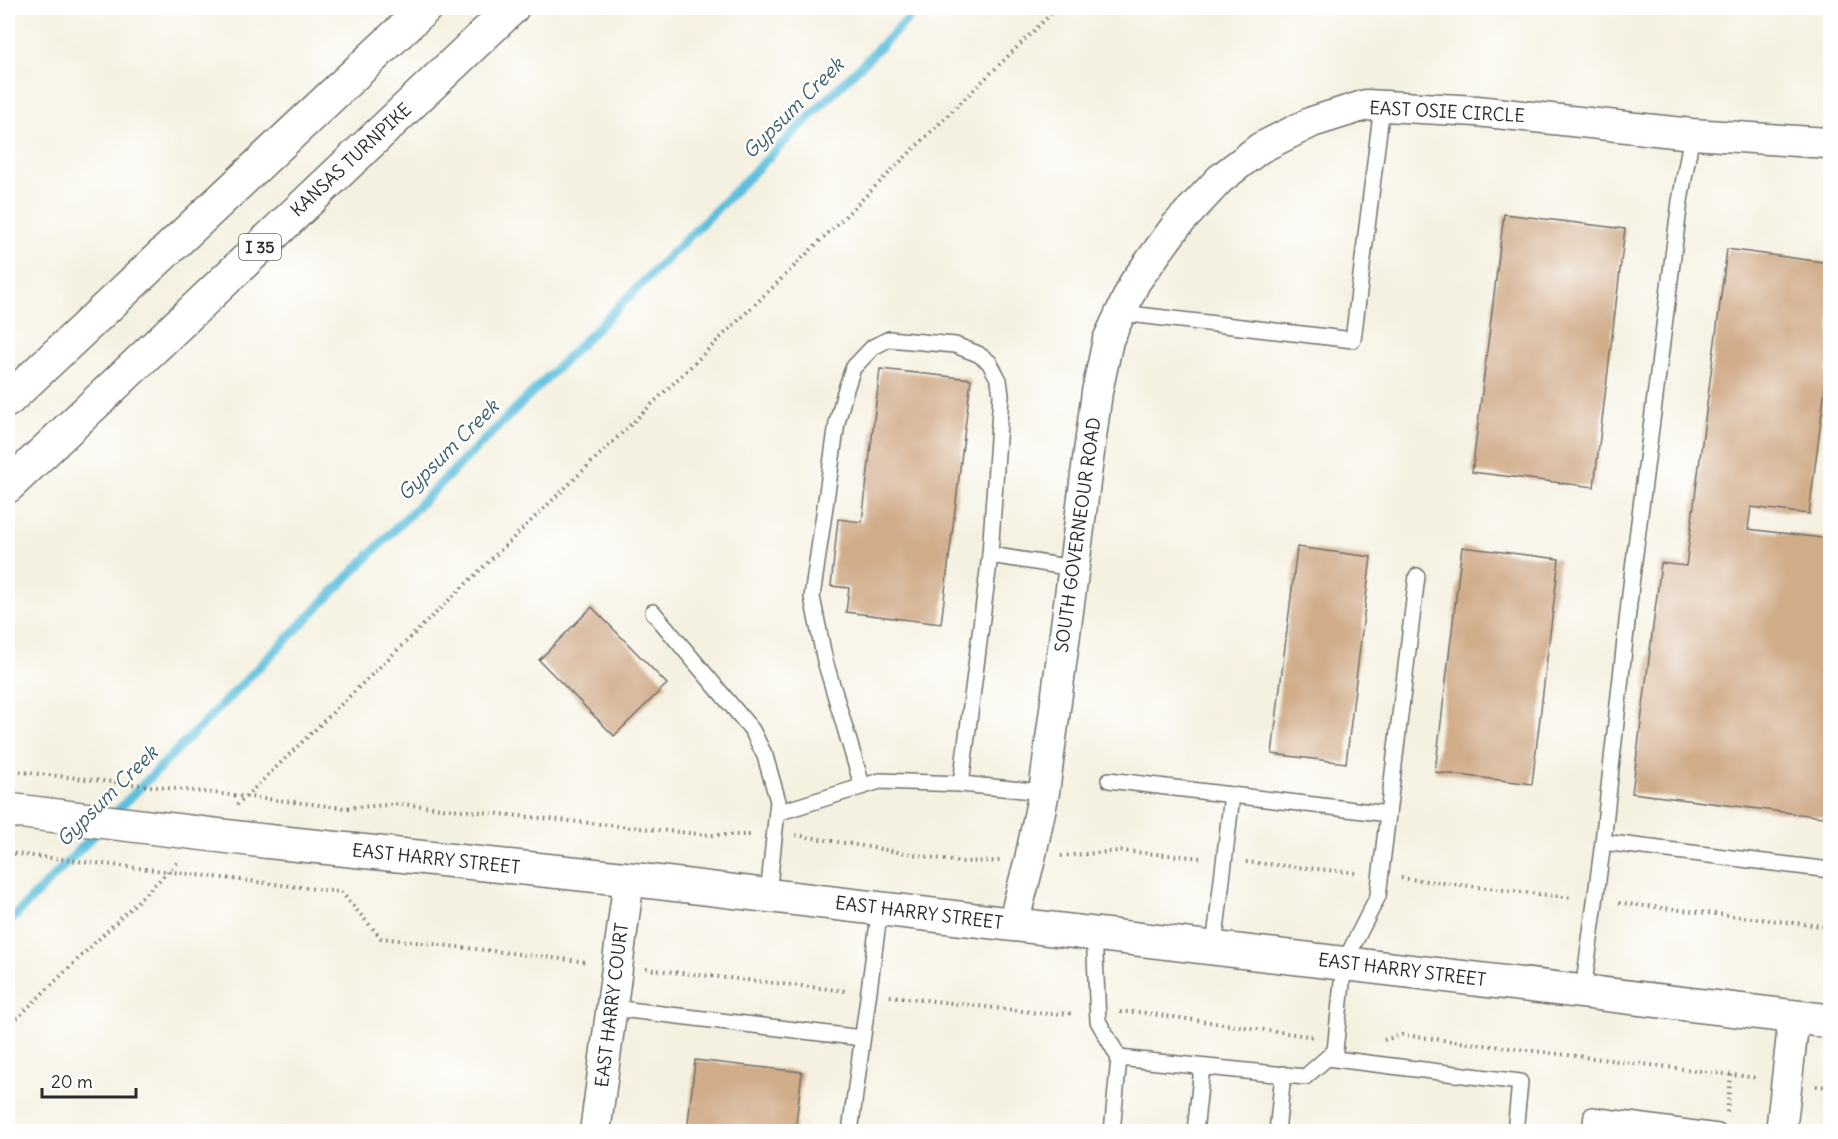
<svg xmlns="http://www.w3.org/2000/svg" width="1838" height="1139" viewBox="0 0 1838 1139" font-family="Delius,sans-serif">
  <style>
    .lines { fill: none; stroke-linecap: round; stroke-linejoin: round }
    .stream { stroke: #5dbfdb; stroke-width: 9 }
    .building { fill: #d0ac89 }
    .service-casing { stroke: #72706b; stroke-width: 18 }
    .minor-casing { stroke: #72706b; stroke-width: 33 }
    .secondary-casing { stroke: #72706b; stroke-width: 36 }
    .motorway-casing { stroke: #72706b; stroke-width: 36 }
    .path { stroke: #72706b; stroke-width: 4; stroke-dasharray: 1.5 4.5; stroke-linecap: butt }
    .service { stroke: #fff; stroke-width: 15 }
    .minor { stroke: #fff; stroke-width: 30 }
    .secondary { stroke: #fff; stroke-width: 33 }
    .motorway { stroke: #fff; stroke-width: 33 }
    .secondary-bridge-casing { stroke: #72706b; stroke-width: 36; stroke-linecap: butt }
    .path-bridge { stroke: #72706b; stroke-width: 4; stroke-dasharray: 1.5 4.5; stroke-linecap: butt }
    .secondary-bridge { stroke: #fff; stroke-width: 33 }
    .labels { text-anchor: middle; stroke-width: 4.5; stroke-linejoin: round; paint-order: stroke }
    .shield { fill: #fff; stroke: #6b6b6b; stroke-width: 1.5 }
    .shield-label { font-size: 16px; font-weight: bold; fill: #2b2b2b }
    .street-label { font-size: 18px; fill: #2b2b2b; stroke: #fff }
    .water-label { font-size: 20px; font-style: italic; fill: #3c5f69; stroke: #fff }
  </style>
  <rect width="100%" height="100%" fill="#fff"/>
  <filter id="ink" filterUnits="userSpaceOnUse"><feTurbulence type="fractalNoise" baseFrequency=".0167" numOctaves="2"/><feDisplacementMap in="SourceGraphic" scale="12" xChannelSelector="R" yChannelSelector="G"/><feConvolveMatrix kernelMatrix="1 2 1 2 8 2 1 2 1" color-interpolation-filters="sRGB"/></filter>
  <filter id="wash" filterUnits="userSpaceOnUse"><feTurbulence type="fractalNoise" baseFrequency=".008" numOctaves="4" result="noise"/><feDisplacementMap in="SourceGraphic" scale="24" xChannelSelector="R" yChannelSelector="G"/><feGaussianBlur stdDeviation="1.35" result="paint"/><feColorMatrix in="noise" values="0 0 0 0 0 0 0 0 0 0 0 0 0 0 0 0 0 1.4 0 .05"/><feComposite in="paint" operator="in"/></filter>
  <g filter="url(#wash)">
    <rect width="100%" height="100%" fill="#f5f1e1"/>
    <g class="lines">
      <g class="stream">
        <path d="M114,814l301,-305 504,-501"/>
        <path d="M8,923l93,-95"/>
      </g>
    </g>
    <g id="blocks">
      <g class="building">
        <path d="M1504,214l121,15 -31,258 -122,-15z"/>
        <path d="M1727,249l103,14v86l-21,165 -58,-7 -3,22 82,10v279l-198,-25 29,-230 25,3z"/>
        <path d="M880,369l91,10 -30,245 -95,-12 3,-24 -18,-2 7,-67 24,3z"/>
        <path d="M1297,547l74,10 -25,206 -74,-9z"/>
        <path d="M1462,547l97,12 -27,225 -97,-12z"/>
        <path d="M592,607l75,77 -53,52 -75,-76z"/>
        <path d="M695,1060l107,12 -7,60h-108z"/>
      </g>
    </g>
  </g>
  <g filter="url(#ink)">
    <use href="#blocks" fill-opacity="0" stroke="#72706b" stroke-width="1.5"/>
    <g class="lines">
      <g class="service-casing">
        <g id="service">
          <path d="M1121,313l232,27 29,-234"/>
          <path d="M653,612l99,118 13,26 13,45 -10,94"/>
          <path d="M1109,780l279,34"/>
          <path d="M961,784l29,-229 83,13"/>
          <path d="M862,785l-37,-124 -13,-64 25,-174 8,-31 8,-24 20,-21 16,-8 66,6 23,9 11,8 10,18 2,15 -11,160"/>
          <path d="M777,813l103,-32 81,3 83,8"/>
          <path d="M1603,842l28,-257 49,-384 12,-67"/>
          <path d="M1094,933l4,88 21,37 186,19 30,-26 9,-88 34,-67 39,-320"/>
          <path d="M1214,947l18,-152"/>
          <path d="M1583,992l20,-150 227,28"/>
          <path d="M612,1008l250,30"/>
          <path d="M1327,1058l193,24 -5,50"/>
          <path d="M850,1132l30,-224"/>
          <path d="M1112,1132l7,-74"/>
          <path d="M1195,1132l7,-65"/>
          <path d="M1277,1132l6,-58"/>
          <path d="M1590,1132l2,-17 126,17"/>
        </g>
      </g>
      <g class="minor-casing">
        <g id="minor">
          <path d="M1013,924l17,-65 14,-67 53,-400 11,-52 27,-58 41,-56 44,-47 40,-31 52,-26 54,-17 111,6 215,23 135,9 3,-3"/>
          <path d="M595,1132l34,-253"/>
          <path d="M1781,1132l13,-115"/>
        </g>
      </g>
      <g class="secondary-casing">
        <path id="secondary" d="M264,841l365,38 1201,142"/>
      </g>
      <g class="motorway-casing">
        <g id="motorway">
          <path d="M8,400l417,-392"/>
          <path d="M8,486l504,-478"/>
        </g>
      </g>
      <g class="path">
        <path d="M8,770l23,3"/>
        <path d="M294,802l51,6 56,-4 308,31h44"/>
        <path d="M237,805l536,-518 284,-279"/>
        <path d="M796,835l163,27 41,-1"/>
        <path d="M1061,856l59,-5 83,7"/>
        <path d="M1246,862l112,11"/>
        <path d="M216,877l125,15 40,46 207,24"/>
        <path d="M1401,878l172,20"/>
        <path d="M1619,903l211,24"/>
        <path d="M646,969l201,22"/>
        <path d="M890,996l158,18 26,-1"/>
        <path d="M1120,1012h18l177,25"/>
        <path d="M8,1027l169,-164"/>
        <path d="M1384,1040l18,-5 356,43"/>
        <path d="M1816,1086l14,1"/>
        <path d="M1727,1112l4,-38"/>
      </g>
      <use href="#service" class="service"/>
      <use href="#minor" class="minor"/>
      <use href="#secondary" class="secondary"/>
      <use href="#motorway" class="motorway"/>
      <g class="secondary-bridge-casing">
        <path id="secondary-bridge" d="M8,810l256,31"/>
      </g>
      <g class="path-bridge">
        <path d="M31,773l263,29"/>
        <path d="M8,853l208,24"/>
      </g>
      <use href="#secondary-bridge" class="secondary-bridge"/>
    </g>
  </g>
  <g class="labels">
    <rect class="shield" x="239" y="234" width="42" height="26" rx="4.5"/>
    <g class="shield-label">
      <text x="260" y="253">I 35</text>
    </g>
    <g class="street-label">
      <text transform="translate(1447 112) rotate(3)" y="6">EAST OSIE CIRCLE</text>
      <text transform="translate(351 160) rotate(-43)" y="6">KANSAS TURNPIKE</text>
      <text transform="translate(1078 535) rotate(-82)" y="6">SOUTH GOVERNEOUR ROAD</text>
      <text transform="translate(436 859) rotate(6)" y="6">EAST HARRY STREET</text>
      <text transform="translate(919 913) rotate(7)" y="6">EAST HARRY STREET</text>
      <text transform="translate(1402 970) rotate(7)" y="6">EAST HARRY STREET</text>
      <text transform="translate(612 1005) rotate(-83)" y="6">EAST HARRY COURT</text>
    </g>
    <g class="water-label">
      <text transform="translate(793 108) rotate(-45)" y="7">Gypsum Creek</text>
      <text transform="translate(448 450) rotate(-45)" y="7">Gypsum Creek</text>
      <text transform="translate(107 796) rotate(-45)" y="7">Gypsum Creek</text>
    </g>
  </g>
  <rect width="1838" height="1139" fill="none" stroke="#fff" stroke-width="30"/>
  <path d="M42 1088v9h94v-9" fill="none" stroke="#2b2b2b" stroke-width="3"/>
  <text x="51" y="1088" font-size="18" fill="#2b2b2b" stroke="#ffffff" stroke-width="4.5" paint-order="stroke">20 m</text>
</svg>
